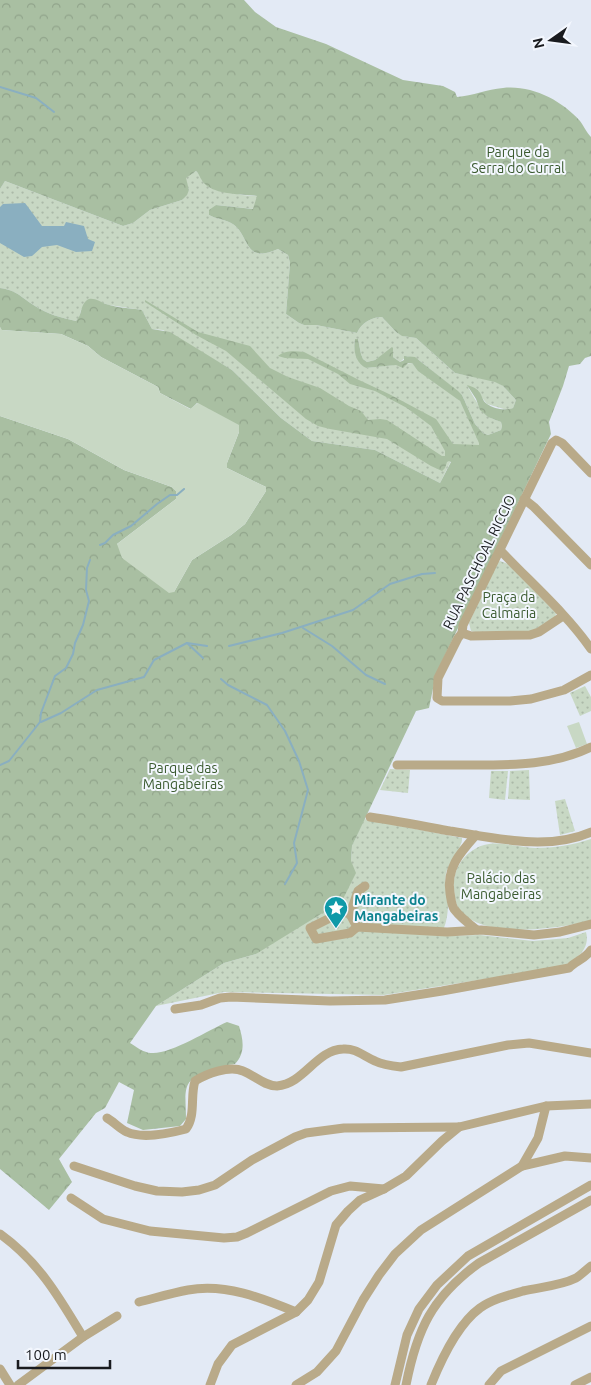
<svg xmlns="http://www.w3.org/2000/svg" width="591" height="1385" viewBox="0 0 591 1385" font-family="Ubuntu,sans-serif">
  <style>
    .green { fill: url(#green-dots) }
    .forest { fill: url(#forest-crowns) }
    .pitch { fill: #c8d8c4 }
    .water { fill: #8aafc0 }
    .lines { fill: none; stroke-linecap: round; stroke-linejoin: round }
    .stream { stroke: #8aafc0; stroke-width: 2 }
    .minor { stroke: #b9aa89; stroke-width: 9 }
    .labels { text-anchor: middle; stroke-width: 4; stroke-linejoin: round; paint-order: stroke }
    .park-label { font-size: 14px; fill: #3b5b30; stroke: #f3f7fe }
    .street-label { font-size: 14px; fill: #191b1f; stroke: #f3f7fe }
    .culture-label { font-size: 14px; font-weight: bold; fill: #0d838f; stroke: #f3f7fe; text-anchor: start }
  </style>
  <defs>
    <pattern id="green-dots" width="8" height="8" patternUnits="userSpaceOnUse" patternTransform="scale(1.25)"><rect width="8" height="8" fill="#c8d8c4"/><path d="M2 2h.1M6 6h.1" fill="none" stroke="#abb9a8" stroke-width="1.8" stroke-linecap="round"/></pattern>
    <pattern id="forest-crowns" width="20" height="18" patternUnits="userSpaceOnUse" patternTransform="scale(1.25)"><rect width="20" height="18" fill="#a9bfa2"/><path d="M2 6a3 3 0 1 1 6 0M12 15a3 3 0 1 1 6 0" fill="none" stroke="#91a48b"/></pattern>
  </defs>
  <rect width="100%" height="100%" fill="#e3eaf5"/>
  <g class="green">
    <path d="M196,171l14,17 32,7 16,1 -4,13 -38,-4 -7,10c7,4 15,4 22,8 20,11 11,42 47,26l10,6 2,8 -4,51 13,9 5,2h12l41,8c4,-10 15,-16 25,-16l14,15 7,4 13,2 39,35 40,8 8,5 13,14 -3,8 -6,2 -20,-6 -4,-5 -15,-12c4,7 14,25 18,28 3,3 11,5 15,7l1,4 -1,4 -13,5 -5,-2 -8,-9 -13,-29 -43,-35 -12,-4 -7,6 -7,-5v-9l-18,12 -8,2 -4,-3 -2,-5 -3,-15h-3c-2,12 1,21 11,29l46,-5c13,16 36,22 48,38 9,11 13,27 19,39v5h-20l-19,38 -65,-33 -63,-9 -31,-23 -49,-48 -69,-40 -11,-1 -10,-19 -33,-5 -18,-6 -10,11 -2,8 -3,3c-14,-3 -29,-7 -41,-15 -15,-9 -16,-15 -35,-18v-99l5,-8 118,45 10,-3 17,-13 32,-10 7,-10 -4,-12z"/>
    <path d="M500,561l8,3 48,49 -1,5 -23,13 -57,1 -4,-1 -2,-8 28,-60z"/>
    <path d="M585,686l6,11v14l-11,5 -10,-23z"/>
    <path d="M390,769l20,1 -2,23 -28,-3z"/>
    <path d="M529,770l1,30 -22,-1 2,-28z"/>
    <path d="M491,771h17l-3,29 -16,-2z"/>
    <path d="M565,799l10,32 -15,4 -5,-34z"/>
    <path d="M364,819l98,19c1,8 -13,26 -16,35 -2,11 1,21 2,31 0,10 -2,22 -7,30l3,2 36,-1 53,6 35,-3 18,-6c5,18 -12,30 -26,35l-176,28 -160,-3 -68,14 68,-43 32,-9 95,-93 1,-15z"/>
    <path d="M591,839v82c-33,7 -109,20 -132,-12 -5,-8 -5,-17 -5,-26 0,-13 9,-28 21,-34 17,-11 40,-2 60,-1 19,0 38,-3 56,-9z"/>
  </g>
  <path class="forest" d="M0,0h244l11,12 21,15 50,17 77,36 40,6 12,6 2,5c16,-1 30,-8 46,-9 29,-3 58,12 77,33 4,5 6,11 11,16v219l-6,2 -5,6 -11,2 -6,20 -14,36 2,12 -115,240 -7,34 -13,3 -64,135 -1,15 5,12 -14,28 -86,53 -32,9 -68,43 -26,37c5,3 14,10 21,10 18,2 58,-23 76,-31l12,4c4,13 7,27 -4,38 -9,1 -18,4 -27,7 -28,9 -22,22 -22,48l-6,7 -37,4 -16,-7 7,-33 -15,-8 -14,26 -9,5 -37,46 13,23 -23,28 -49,-41v-753l68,23 56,31 48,17 4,4v8l-59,45 57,48 18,-32 39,-25 14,-11 21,-33v-4l-39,-19v-5l12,-31 -42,-29 -6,6 -31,-16 -2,-6 -57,-30 -13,-11 -27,-12 -60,-4 -1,-3v-39c19,3 20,9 35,18 12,8 27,12 41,15 6,-5 4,-16 11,-21 5,-4 14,2 19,4 11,4 24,4 36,6l10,19 18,3 62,38 49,48 31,23 63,9 65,33 11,-21 -2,-1 -2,1 -2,6 -3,3 -11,-5 -44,-27 -57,-10 -12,-3 -12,-7 -80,-68 -30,-16 -51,-33v-2l53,32 52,14 20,22 18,9 32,11 29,18 12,5 7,9 12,-1 7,1 55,36h3v-5l-14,-25 -24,-18 -32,-17 -25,-7 -12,-10 -30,-15 -23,-1 -7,-2c7,-6 17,-5 26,-4l55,28 30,14 47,25 17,25 26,1v-2l-19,-42 -42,-30 -6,-8h-4l-5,5 -7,-3 -30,3c-11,-5 -13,-19 -11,-29h3l3,15 2,5 4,3 8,-2 17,-13 1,1v9l7,5 4,-2v-4l11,1 43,34 4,4 13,29 8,9 5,2 13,-5 1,-4 -1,-4 -13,-5 -8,-7 -4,-11 -9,-14c18,5 12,13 20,19 7,5 18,7 26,4l3,-8 -13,-14 -8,-4 -40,-9 -39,-35 -14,-2 -6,-4 -14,-15c-10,0 -21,6 -25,16l-41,-8h-12l-5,-2 -13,-9 4,-51 -2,-8 -10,-6c-36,16 -27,-15 -47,-26 -7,-4 -15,-4 -22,-8v-5l7,-5 37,4 4,-13c-13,-2 -42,-1 -52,-12 -4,-3 -5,-9 -9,-13l-10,7 3,12 -2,5 -5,5 -32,10 -17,13 -10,3 -118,-45 -5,8z"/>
  <g class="pitch">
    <path d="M0,327l2,3 59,4 27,12 13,11 57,30 2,6 30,16 8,-6 41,22v7l-12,31v5l39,19v4l-21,33 -14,11 -39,25 -18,32 -5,1 -47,-35 -5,-14 59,-45v-8l-4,-4 -48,-17 -56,-31 -68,-23z"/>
    <path d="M579,722l8,22 -11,4 -9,-22z"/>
  </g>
  <path class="water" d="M25,203l17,23h22l2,-4 18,4 4,13 7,3 -3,9 -16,1 -19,-7 -15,2 -10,9 -8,1 -24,-14v-36l3,-3z"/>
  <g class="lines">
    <g class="stream">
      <path d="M0,87l36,11 18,14"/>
      <path d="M100,545l5,-2 8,-8 18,-9 26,-22 13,-9h7l7,-6"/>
      <path d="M303,628l29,18 34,29 19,9"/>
      <path d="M187,643l20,3"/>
      <path d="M229,646l53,-13 71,-23 37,-26 32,-10 13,-1"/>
      <path d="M221,679l7,6 39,20 18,26 14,30 9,29 -14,53 3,20 -12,21"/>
      <path d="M41,722l20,-9 36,-23 47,-13 10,-17 33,-17 16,15"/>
      <path d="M0,765l9,-4 31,-39 1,-9 14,-37 11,-8 7,-14 2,-11 8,-18 6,-24 -3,-11 1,-22 3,-8"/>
    </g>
    <g class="minor">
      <path d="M591,473l-29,-30 -6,-3 -4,3 -89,182 -1,8 -4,5 -20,40 -1,20 5,3h68l21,-2 33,-9 27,-15"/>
      <path d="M524,499l10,8 57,58"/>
      <path d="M500,550c30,32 67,64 91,99"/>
      <path d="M462,633l9,3 59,-1 9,-3 24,-16"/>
      <path d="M397,765c25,0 51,0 77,0 41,0 80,0 117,-18"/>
      <path d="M370,817c27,4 53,9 80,14 45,7 98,20 141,1"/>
      <path d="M476,835c-16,18 -30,33 -26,58 1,5 1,11 4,16 6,8 15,15 23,21"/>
      <path d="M342,912l8,2 7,13 -7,6 -34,6 -6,-11z"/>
      <path d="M350,914l8,-23 7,-5"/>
      <path d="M357,927l90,5 34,-2 53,5 26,-3 31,-8"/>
      <path d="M175,1009l26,-4 19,-7 11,-1 99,4 55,-1 57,-9 127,-23c7,-7 16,-9 22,-18"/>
      <path d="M107,1118c7,4 13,11 20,14 15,7 44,1 59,-3 10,-14 4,-32 9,-48 11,-7 34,-16 48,-10 11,4 21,15 34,15 27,-2 39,-36 66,-37 13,-1 20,7 32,12 8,4 17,5 26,6l107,-22 21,-2 62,10"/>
      <path d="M74,1166l61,20 22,5 25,1 17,-2 16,-5 37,-25 43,-23 11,-4 38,-5 115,-1 87,-21 45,-2"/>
      <path d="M522,1166l43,-10 26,2"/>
      <path d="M71,1198l32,21 47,12 74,7 13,-1 10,-4 84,-42 19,-5 34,3"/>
      <path d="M0,1234c39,28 59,63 83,103"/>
      <path d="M139,1302c16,-4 33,-9 49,-12 37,-7 74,8 108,22"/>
      <path d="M0,1369l10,16"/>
      <path d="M18,1385l65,-48 34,-21"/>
      <path d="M210,1385l8,-21 14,-19 64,-33 12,-12 11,-18 17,-57 12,-14 12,-11 24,-11 22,-13 36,-35 17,-14"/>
      <path d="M296,1385l21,-13 19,-21 27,-51 16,-25 16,-21 26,-24 101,-64 16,-28 8,-32"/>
      <path d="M395,1385l12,-50 12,-26 18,-24 31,-29 123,-71"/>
      <path d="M406,1385c11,-56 26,-88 73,-122l112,-63"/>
      <path d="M431,1385c10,-25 27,-61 49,-77 13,-9 29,-13 43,-17 17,-4 37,-5 53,-13 5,-3 10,-8 15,-12"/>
      <path d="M489,1385l12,-14 90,-45"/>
      <path d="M575,1385l16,-8"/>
    </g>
  </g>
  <defs>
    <g id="sight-pin" transform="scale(1.25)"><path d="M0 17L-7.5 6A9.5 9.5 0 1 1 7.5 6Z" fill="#0f9aa8" stroke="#f3f7fe"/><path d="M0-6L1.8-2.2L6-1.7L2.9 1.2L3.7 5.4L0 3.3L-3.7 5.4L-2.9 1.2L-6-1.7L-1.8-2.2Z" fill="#fff"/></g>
  </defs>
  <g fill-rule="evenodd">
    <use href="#sight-pin" x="336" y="908"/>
  </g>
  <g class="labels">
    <g class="park-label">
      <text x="518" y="157">Parque da<tspan x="518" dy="16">Serra do Curral</tspan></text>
      <text x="509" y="602">Praça da<tspan x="509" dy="16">Calmaria</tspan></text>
      <text x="183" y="773">Parque das<tspan x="183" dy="16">Mangabeiras</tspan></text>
      <text x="501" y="883">Palácio das<tspan x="501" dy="16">Mangabeiras</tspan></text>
    </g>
    <g class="street-label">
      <text transform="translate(479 562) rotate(-64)" y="5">RUA PASCHOAL RICCIO</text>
    </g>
    <g class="culture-label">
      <text x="354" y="905">Mirante do<tspan x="354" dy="16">Mangabeiras</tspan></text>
    </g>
  </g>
  <g transform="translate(551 40) rotate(256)" stroke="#f3f7fe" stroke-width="4" paint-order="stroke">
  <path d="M0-4L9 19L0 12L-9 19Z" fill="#191b1f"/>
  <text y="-8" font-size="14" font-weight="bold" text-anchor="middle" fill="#191b1f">N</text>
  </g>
  <path d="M18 1360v8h92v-8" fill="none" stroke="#191b1f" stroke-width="2.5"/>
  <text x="25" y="1360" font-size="15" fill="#191b1f" stroke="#f3f7fe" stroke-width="4" paint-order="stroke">100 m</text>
</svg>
